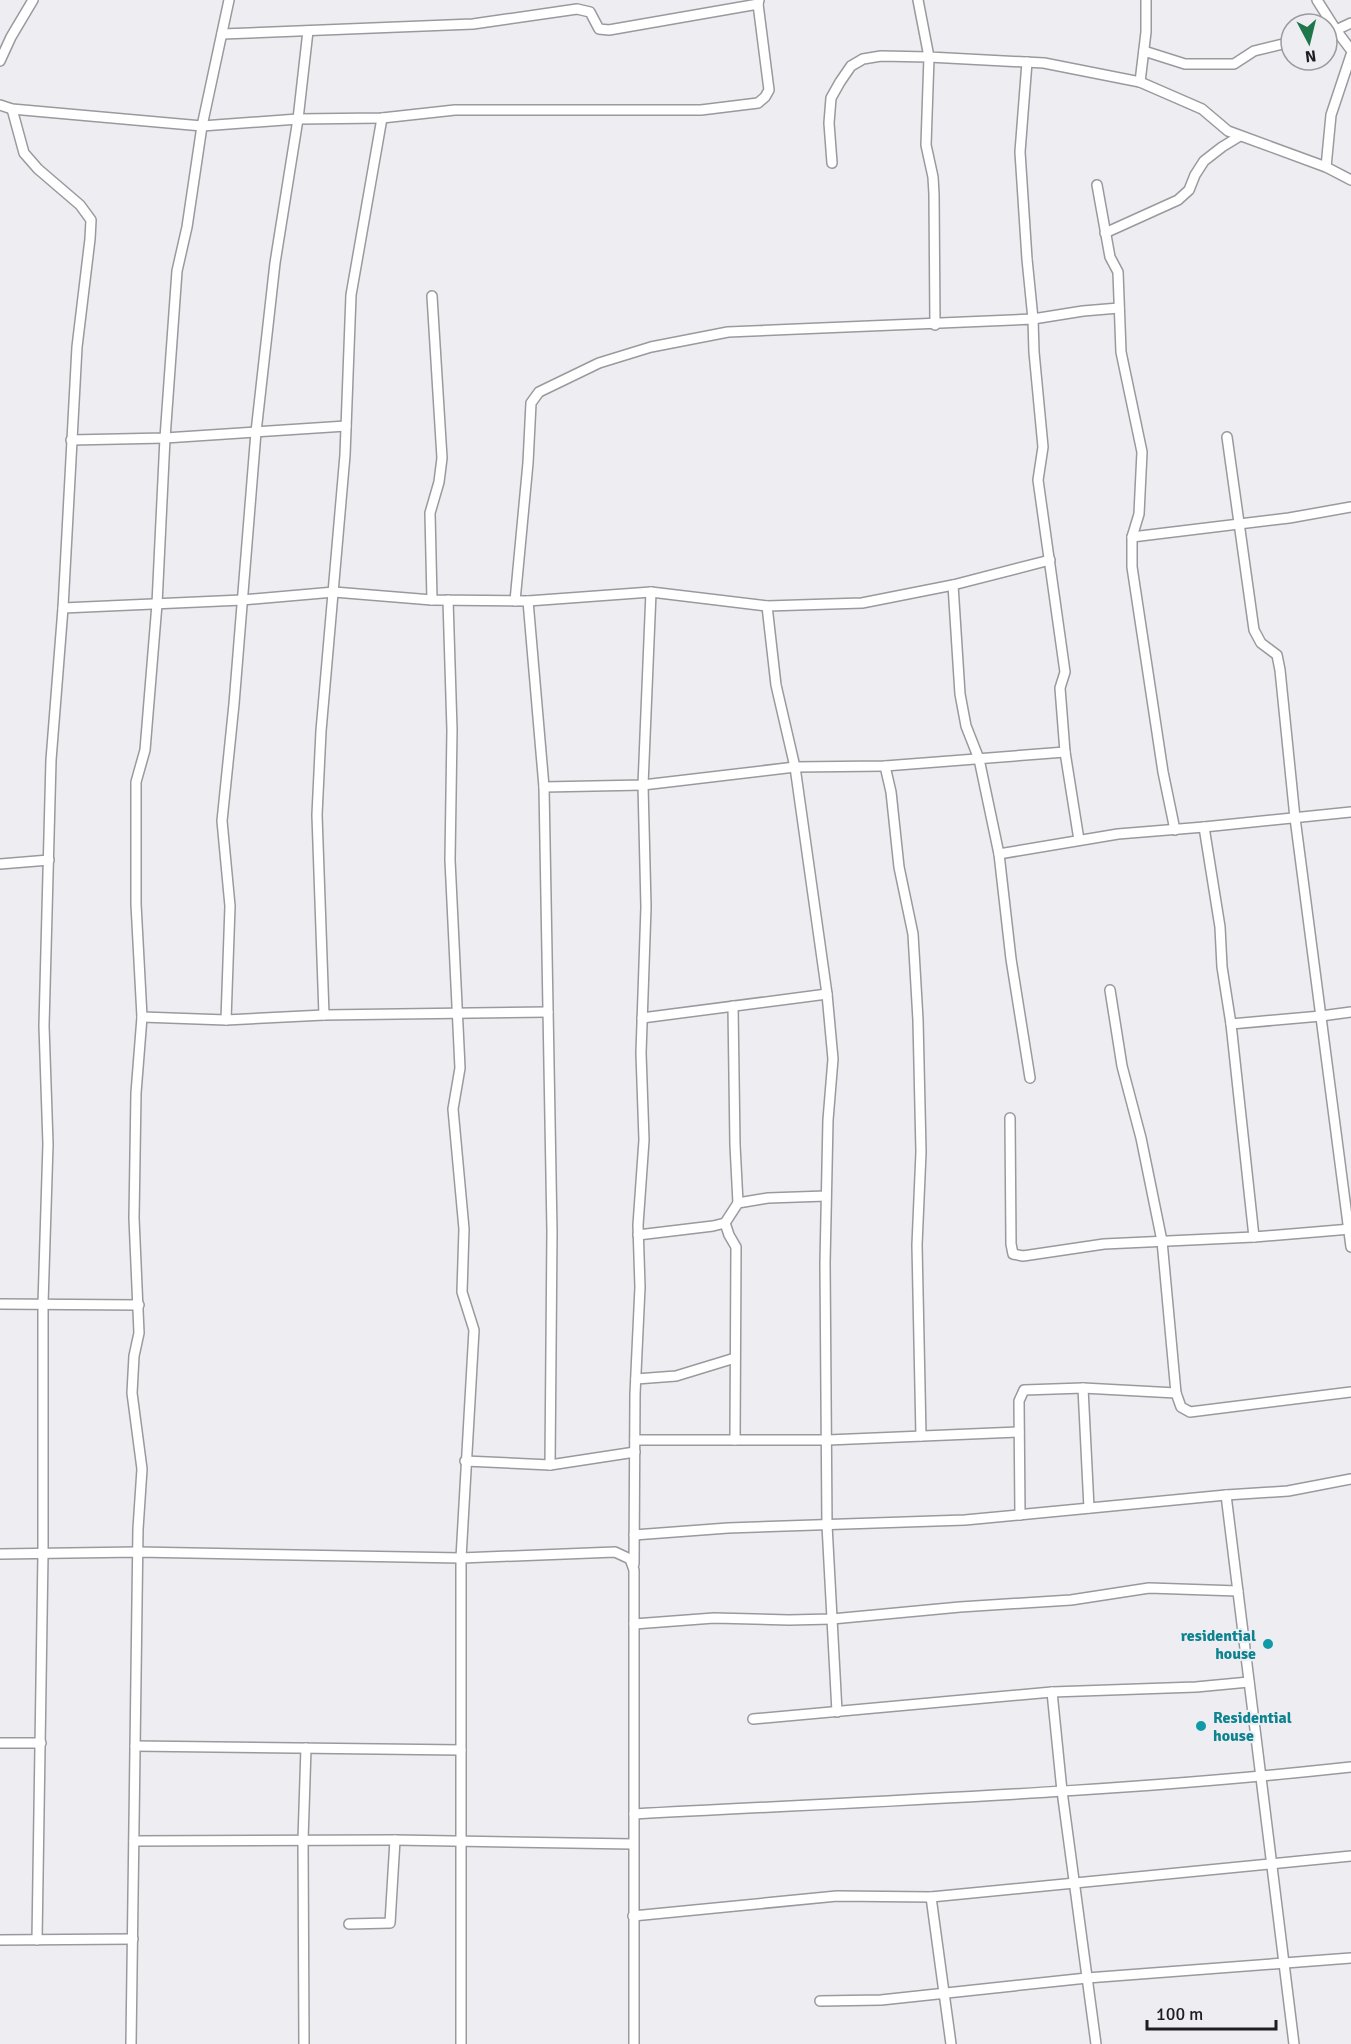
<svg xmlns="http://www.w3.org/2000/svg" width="1351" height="2044" viewBox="0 0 1351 2044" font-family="Signika,sans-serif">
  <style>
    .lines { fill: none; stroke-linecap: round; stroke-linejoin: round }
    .minor-casing { stroke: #9a999e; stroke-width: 12 }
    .minor { stroke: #fff; stroke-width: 9 }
    .culture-dot { fill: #0f9aa8; stroke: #eeedf2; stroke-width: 2 }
    .labels { text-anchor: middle; stroke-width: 4.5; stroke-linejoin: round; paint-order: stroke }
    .culture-label { font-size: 16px; font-weight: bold; fill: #0d838f; stroke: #eeedf2; text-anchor: end }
  </style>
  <rect width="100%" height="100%" fill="#eeedf2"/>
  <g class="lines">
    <g class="minor-casing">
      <g id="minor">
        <path d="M918,0l11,57 115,6 96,19 62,27 26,22 98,36 25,13"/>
        <path d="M1317,0l19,30 -9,2"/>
        <path d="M1351,23l-15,7 15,20"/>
        <path d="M222,34l251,-10 104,-15 13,3 9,17 10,1 149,-26"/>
        <path d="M1144,51l41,13h49l20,-13 37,-9"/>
        <path d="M0,61l11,-24 22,-37"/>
        <path d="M1027,62l-7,90 7,107 6,60 50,-8 36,-3"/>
        <path d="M1140,82l6,-50v-32"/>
        <path d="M0,105l12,4 190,17 96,-7 84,-1 73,-8h246l57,-7 7,-6 4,-7 -11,-86 1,-4"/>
        <path d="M12,109l12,44 14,16 42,36 11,15 -1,19 -13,108 -14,261 -12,152 -7,266 4,118 -5,160v250l-6,386"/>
        <path d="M832,163l-3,-40 2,-25 9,-16 11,-16 12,-7 18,-3 48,1 -3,88 7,32 1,17 1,131"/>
        <path d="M1326,167l5,-52 20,-60"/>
        <path d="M1097,185l13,72 8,15 3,80 21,100 -3,62 -7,23v30l31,205 12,58"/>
        <path d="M1105,233l73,-33 11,-10 6,-15 9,-14 18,-14 18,-11"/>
        <path d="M1227,437l27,193 7,13 16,12 3,15 15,148 56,429"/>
        <path d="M71,440l94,-2 181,-12"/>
        <path d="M1132,537l157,-19 62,-11"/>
        <path d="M953,585l7,109 6,32 13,33 20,95 12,105 19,119"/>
        <path d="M432,600l-2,-87 9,-31 3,-24 -10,-162"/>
        <path d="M448,600l4,130 -2,130 10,208 -7,41 11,120 -2,63 12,38 -13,228v486"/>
        <path d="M515,601l13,-138 3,-60 8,-11 60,-29 52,-16 77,-15 305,-13 1,33 9,95 -5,33 27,192 -5,16 5,64 14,88"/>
        <path d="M528,601l16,186 8,444 -2,234"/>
        <path d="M767,606l9,79 19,82 32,227 6,65 -5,61 -3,143 2,262 10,187"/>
        <path d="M63,608l179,-8 92,-8 98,8 96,1 123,-9 116,14 95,-3 91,-18 97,-25"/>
        <path d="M885,766l6,26 8,75 14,67 5,86 3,132 -4,93 4,191"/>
        <path d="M544,787l99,-2 152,-18 90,-1 180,-14"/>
        <path d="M1204,827l16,100 2,40 9,57 23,213"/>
        <path d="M999,854l119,-20 86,-7 147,-15"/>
        <path d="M0,864l49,-4"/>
        <path d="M1110,990l12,76 19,72 21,103 14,152 5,14 9,5 161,-20"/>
        <path d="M733,1006l2,139 3,58"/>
        <path d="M324,1015l-7,-200 4,-84 24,-276 6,-160 31,-177"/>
        <path d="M142,1017l84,3 98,-5 224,-3"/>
        <path d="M642,1018l185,-24"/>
        <path d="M226,1020l4,-114 -8,-85 12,-117 22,-272 19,-169 23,-144 10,-88"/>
        <path d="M1231,1024l90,-8 30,-4"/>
        <path d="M1010,1118l1,126 2,10 10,2 81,-12 150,-7 97,-8"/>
        <path d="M725,1223l4,12 7,12 -1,193"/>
        <path d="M638,1235l75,-9 12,-3 13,-20 30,-5 58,-2"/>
        <path d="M0,1304l139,1"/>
        <path d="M636,1379l40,-3 59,-18"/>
        <path d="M1083,1388l6,120"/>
        <path d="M635,1440h193l191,-8"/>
        <path d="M465,1461l85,4 85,-13"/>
        <path d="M1226,1495l68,549"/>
        <path d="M1020,1515l-1,-114 5,-11 59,-2 93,5"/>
        <path d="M634,1535l94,-7 237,-8 261,-25 62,-4 63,-12"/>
        <path d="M0,1554l138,-2 323,6 154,-6 15,7 4,11v474"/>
        <path d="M634,1564l1,-170 5,-107 -2,-62 6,-85 -3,-87 5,-146 -3,-122 8,-193"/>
        <path d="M634,1624l80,-6 75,2 43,-1 128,-12 111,-7 78,-12 89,3"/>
        <path d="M1052,1692l10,99 34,253"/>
        <path d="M753,1719l299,-27 144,-5 53,-5"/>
        <path d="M0,1743h41"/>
        <path d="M135,1746l326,4"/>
        <path d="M634,1814c239,-13 479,-21 717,-47"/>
        <path d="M134,1841l261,-1 238,4"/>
        <path d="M931,1897l20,147"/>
        <path d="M633,1916l204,-20 94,1 420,-41"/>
        <path d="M349,1924l41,-1 5,-83"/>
        <path d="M0,1940l133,-1"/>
        <path d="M820,2001l61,-1 206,-22 264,-20"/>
        <path d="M131,2044l7,-515 4,-60 -10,-76 2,-37 5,-23 -5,-115 2,-125 6,-76 -6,-113v-122l9,-32 12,-146 8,-166 12,-167 10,-44 15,-101 27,-126"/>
        <path d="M304,2044l-1,-204 3,-92"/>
      </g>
    </g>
    <use href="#minor" class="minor"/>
  </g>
  <g class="culture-dot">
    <circle cx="1268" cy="1644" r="6"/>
    <circle cx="1201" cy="1726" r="6"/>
  </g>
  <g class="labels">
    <g class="culture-label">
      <text x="1256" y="1641">residential<tspan x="1256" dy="18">house</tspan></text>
      <text x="1213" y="1723" text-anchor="start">Residential<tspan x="1213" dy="18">house</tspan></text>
    </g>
  </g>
  <g transform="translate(1309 42) rotate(173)"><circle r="28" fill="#eeedf2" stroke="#9b9a9e" stroke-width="1.5"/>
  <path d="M0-4.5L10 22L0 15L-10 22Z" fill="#1f7649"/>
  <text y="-9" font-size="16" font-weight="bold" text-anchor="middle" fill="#1e1d1f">N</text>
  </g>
  <path d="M1147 2020v9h129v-9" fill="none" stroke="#1e1d1f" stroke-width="3"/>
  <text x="1156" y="2020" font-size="18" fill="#1e1d1f" stroke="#eeedf2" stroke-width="4.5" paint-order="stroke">100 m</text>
</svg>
